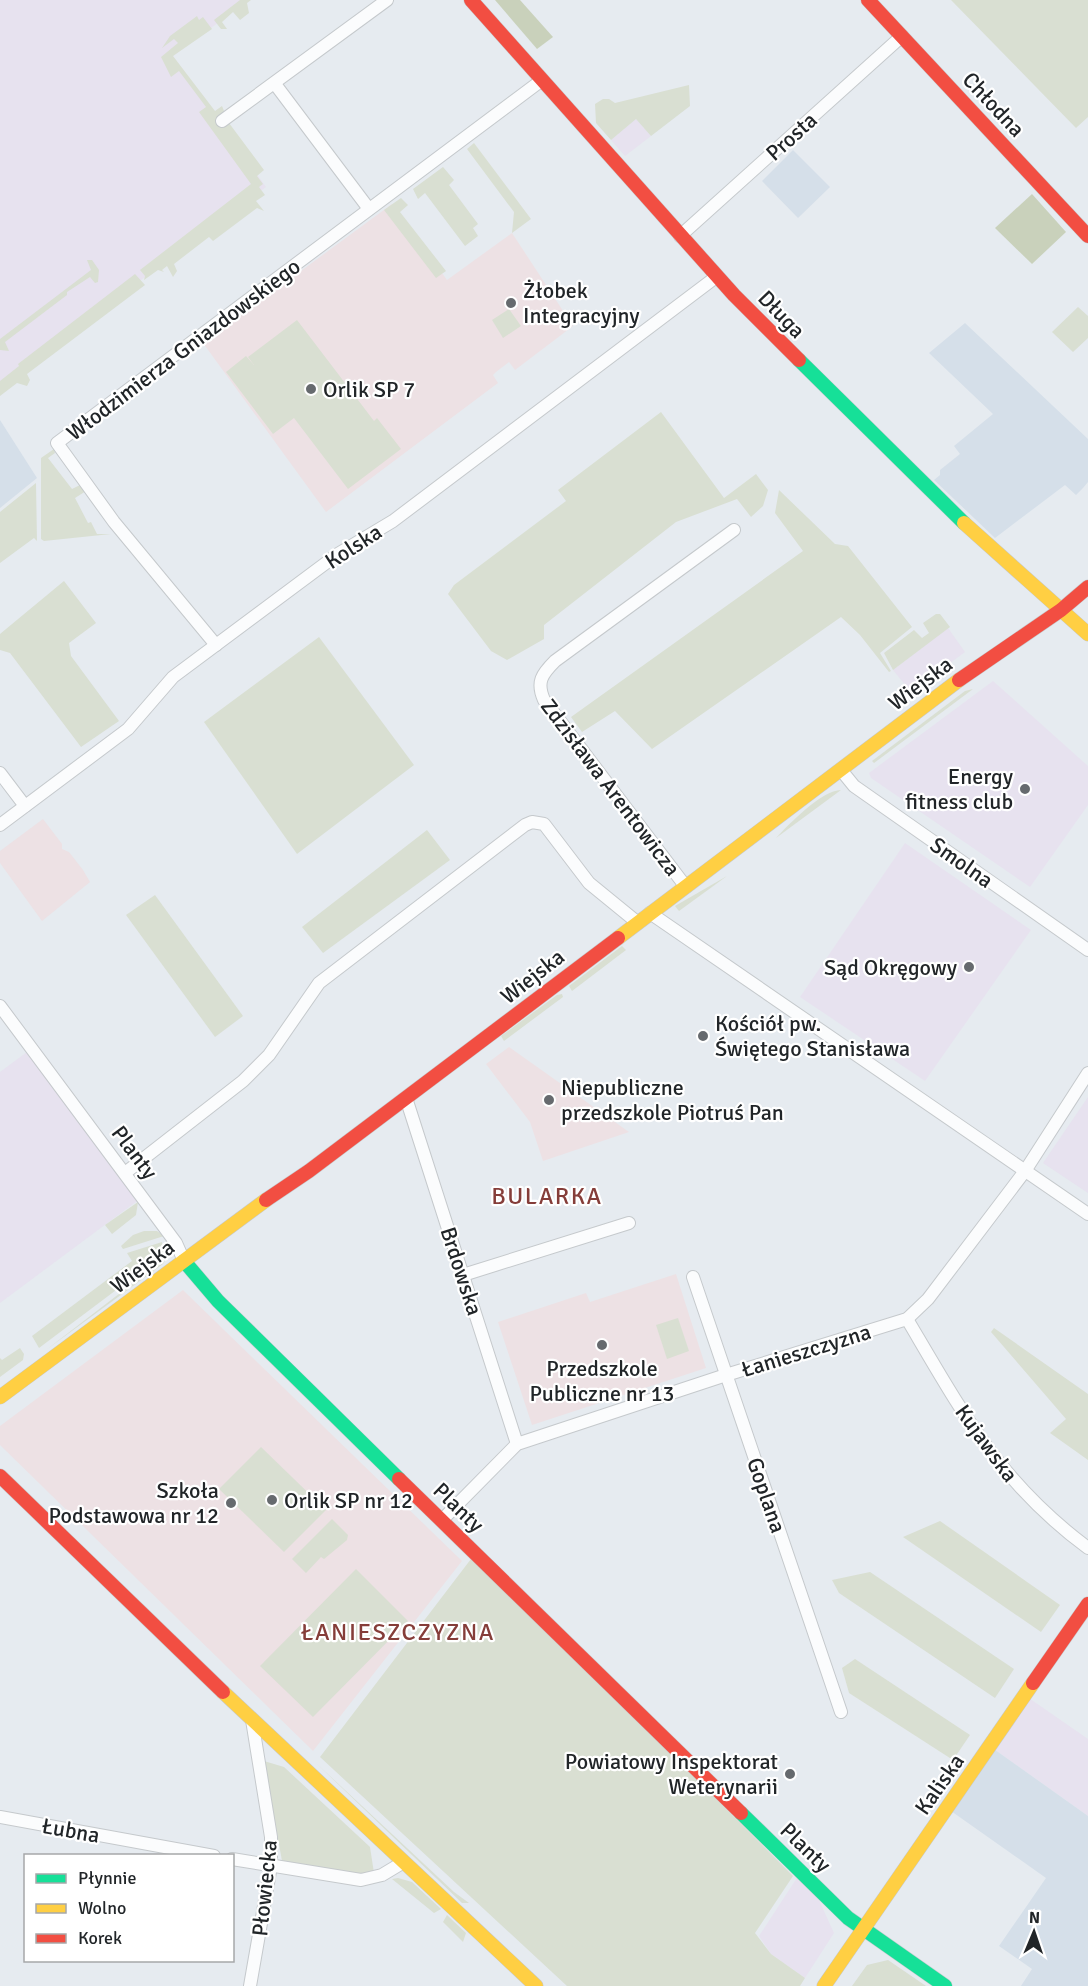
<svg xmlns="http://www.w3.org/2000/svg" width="1088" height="1986" viewBox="0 0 1088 1986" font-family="Signika,sans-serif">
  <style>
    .commercial { fill: #e7e2ef }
    .built { fill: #d5dfe9 }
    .education { fill: #ede1e4 }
    .green { fill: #d9dfd2 }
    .forest { fill: #c9d1bb }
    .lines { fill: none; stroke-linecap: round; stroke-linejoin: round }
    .street-casing { stroke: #c5c9cc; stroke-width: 14 }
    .fast-casing { stroke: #c5c9cc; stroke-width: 15 }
    .slow-casing { stroke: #c5c9cc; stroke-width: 15 }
    .jam-casing { stroke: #c5c9cc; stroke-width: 15 }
    .street { stroke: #fbfcfd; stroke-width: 12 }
    .fast { stroke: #16e098; stroke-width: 14 }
    .slow { stroke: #ffcf43; stroke-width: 14 }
    .jam { stroke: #f24e42; stroke-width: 14 }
    .poi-dot { fill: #666a6e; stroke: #fff; stroke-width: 2 }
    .labels { text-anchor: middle; stroke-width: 4.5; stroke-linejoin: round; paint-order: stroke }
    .street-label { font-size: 22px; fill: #212528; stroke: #fff }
    .poi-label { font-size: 22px; fill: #212528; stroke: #fff; text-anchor: start }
    .neighbourhood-label { font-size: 24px; letter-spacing: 1.5px; fill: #853d39; stroke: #fff }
  </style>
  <rect width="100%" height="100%" fill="#e6ebf0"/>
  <g class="commercial">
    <path d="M0,0h249l-76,56 93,131 -266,198z"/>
    <path d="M636,119l15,17 -26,20 -14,-16z"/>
    <path d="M948,628l17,24 -54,40 -18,-22z"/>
    <path d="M993,681l95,85v39l-58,82 -159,-109 -2,-5z"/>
    <path d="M905,843l126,87 -106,151 -125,-84z"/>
    <path d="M27,1052l110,149 -137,102v-231z"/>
    <path d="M1088,1097v96l-45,-30z"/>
    <path d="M1026,1696l62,43v77l-97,-69z"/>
    <path d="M804,1867l30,66 -29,45 -34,-24 -12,-18z"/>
  </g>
  <g class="built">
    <path d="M793,150l37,37 -32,31 -36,-37z"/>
    <path d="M965,323l123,116v43l-5,6 -7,7 -11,-10 -70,53 -61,-58 6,-5v-5l20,-16 -6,-8 39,-32 -64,-61z"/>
    <path d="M0,420l37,58 -37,30z"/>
    <path d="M991,1747l97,69v170h-67l11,-17 -33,-23 47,-68 -95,-67z"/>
  </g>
  <g class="education">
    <path d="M392,204l55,76 65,-47 61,93 -58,44 -6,-8 -13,10 -3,3 5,8 -172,129 -123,-169z"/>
    <path d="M43,819l19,25v5l7,3 14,18 7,12 -48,39 -42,-58v-12z"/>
    <path d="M509,1047l120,85 -86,29 -13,-39 -44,-58z"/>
    <path d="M676,1274l30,94 -174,57 -34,-103 88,-29 4,9z"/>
    <path d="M183,1290l279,271 -149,190 -313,-306v-19z"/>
  </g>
  <g class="green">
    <path d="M240,0h11l-4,3 2,10 -9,7 -7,-8 -11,10 5,7h-6l-7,-9z"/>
    <path d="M951,0h137v117l-12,11z"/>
    <path d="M197,16l2,4 4,-3 9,12 -39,27 42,55 7,-5 7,17 35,47 -7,6 6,8 -4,3 6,8 -9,6 8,10 -7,-3 -44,33 -4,-4 -35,27 3,7 -4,6 -6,-11 -5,4 2,2 -6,-2 -14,10 1,-4 -5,-6 111,-86 -52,-72 7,-5 -27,-36 -8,6 -10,-20 17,-14 -4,-4 -12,9 8,-12z"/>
    <path d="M689,85l1,21 -39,30 -15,-17 -25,21 -15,-17 -1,-19 8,-5h6l6,4z"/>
    <path d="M474,143l57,76 -19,14 2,-21 -47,-63z"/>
    <path d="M443,167l11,13 -5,5 29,39 -5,4 5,8 -13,10 -40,-53 -7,6 -5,-10z"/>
    <path d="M401,198l7,7 -8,7 46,59 -10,7 -52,-68z"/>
    <path d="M87,260h5l7,10 -1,12 -3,1 -5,-6 -23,15v3l-62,47 4,9 -9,-1v-11l91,-69z"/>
    <path d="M135,274l10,11 -118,89 3,6 -3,6 -10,-3 -17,13v-15l19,-15 -1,-2z"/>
    <path d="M1078,307l10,9v22l-15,14 -21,-20z"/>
    <path d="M509,309l12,17 -18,12 -11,-18z"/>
    <path d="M297,320l77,101 3,-3 24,31 -53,40 -54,-71 -21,16 -47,-62 20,-16 8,9 -6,-8z"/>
    <path d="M661,412l63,86 32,-24 12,16 -5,16 -12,11 -14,-18 -61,23 -132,103v14l-37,21 -16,-9 -43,-57 6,-9 112,-84 -8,-11z"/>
    <path d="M54,449l1,4 -7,5 24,31 10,-5 4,7 -11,7 13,25 3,-1 6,12h14l-67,7 -3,-2v-81z"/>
    <path d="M36,483l1,58 -3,-3 -34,25v-51z"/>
    <path d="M779,490l56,54 13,2 64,81 -32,26 11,18 -2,1 -29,-37 -19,-18 -189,132 -37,-38 -33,21 -11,-15 232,-166 -28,-38z"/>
    <path d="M64,581l32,42 -27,20 2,13 48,65 -38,26 -71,-94 -10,-3v-16z"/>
    <path d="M936,614h4l10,13 -57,43 -9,-17 30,-23 8,8 7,-5 -6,-10z"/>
    <path d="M319,637l95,128 -117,89 -93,-132z"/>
    <path d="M973,689l-99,74 -2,-2 93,-70z"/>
    <path d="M841,790l-65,48c13,-14 46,-48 65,-48z"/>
    <path d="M427,830l23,30 -127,93 -21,-26z"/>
    <path d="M727,876l-48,35 -4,-5z"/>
    <path d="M155,895l88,121 -28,21 -89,-122z"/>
    <path d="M622,946l4,4 -54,41 -3,-5z"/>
    <path d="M562,994l1,3 -59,44 -3,-5 56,-41z"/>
    <path d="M138,1202l-2,13 -24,19 -7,-9z"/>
    <path d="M144,1231h13l7,5 -41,13 -2,-3 12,-11z"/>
    <path d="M162,1242l2,12 -125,94 -7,-12 100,-75 -5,-8z"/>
    <path d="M167,1257l-4,7 -117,86z"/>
    <path d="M678,1318l11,33 -22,8 -11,-34z"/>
    <path d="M994,1328l94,66v66l-38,-27 16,-14 -75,-87z"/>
    <path d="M20,1348l4,6 -1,6 -23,17v-19l2,2z"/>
    <path d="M261,1447l65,63 -42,42 -65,-63z"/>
    <path d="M332,1519l16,16 -1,5 -23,19 -3,-2 -15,16 -14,-14z"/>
    <path d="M940,1521l120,84 -19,27 -138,-95z"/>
    <path d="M474,1555l319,321 -38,57 16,21 34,24 -5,8h-233l-247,-229z"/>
    <path d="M356,1569l52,52 -95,96 -53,-51z"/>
    <path d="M870,1572l144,97 -19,29 -156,-105 -7,-13z"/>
    <path d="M855,1659l115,76 -17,25 -104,-67 -7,-25z"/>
    <path d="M264,1761l20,6 86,80 4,26 -13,2 -79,-14z"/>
    <path d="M315,1762l139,130 15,11h-7z"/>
    <path d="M398,1878l14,4 29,27 -7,4 -42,-34z"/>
    <path d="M447,1915l19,18 -3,9 -20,-20z"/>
    <path d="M888,1960l38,26h-74l15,-21z"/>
  </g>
  <g class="forest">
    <path d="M495,0h25l33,37 -16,12z"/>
    <path d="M1032,194l34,38 -34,32 -37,-36z"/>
  </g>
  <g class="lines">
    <g class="street-casing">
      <g id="street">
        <path d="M275,84l94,125"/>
        <path d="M222,121l165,-121"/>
        <path d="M680,236l222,-200"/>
        <path d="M216,645l-102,-123 -57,-79 485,-363"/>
        <path d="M841,770l13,16 234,164"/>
        <path d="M0,773l25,33"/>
        <path d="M0,825l128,-96 45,-52 165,-123 55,-33 323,-244"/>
        <path d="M686,887l-142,-187c-8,-18 -2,-26 11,-39l179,-131"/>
        <path d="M650,913l438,301"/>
        <path d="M0,1006l153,206 23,31 8,18"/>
        <path d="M406,1098l111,346"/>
        <path d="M125,1173l118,-92 26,-26 50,-72 206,-158 7,-3 12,2 45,59 49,40"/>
        <path d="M463,1275l166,-52"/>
        <path d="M693,1277l148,435"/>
        <path d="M907,1319c55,93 92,163 181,229"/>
        <path d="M442,1520l75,-76 209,-69 181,-56 21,-20 97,-128 63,-98"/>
        <path d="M0,1817l214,39"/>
        <path d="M232,1859l129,21 21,-5 20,-12"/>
        <path d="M250,1986l21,-120v-29l-19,-117"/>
      </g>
    </g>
    <g class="fast-casing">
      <g id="fast">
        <path d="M799,360l165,163"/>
        <path d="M184,1261l34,40 181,178"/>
        <path d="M741,1813l107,105 97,68"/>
      </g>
    </g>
    <g class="slow-casing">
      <g id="slow">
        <path d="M964,523l124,111"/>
        <path d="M618,938l341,-258"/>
        <path d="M0,1397l266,-197"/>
        <path d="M223,1692l313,294"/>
        <path d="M824,1986l209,-303"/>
      </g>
    </g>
    <g class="jam-casing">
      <g id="jam">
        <path d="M471,0l263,295 65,65"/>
        <path d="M868,0l220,236"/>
        <path d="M959,680l102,-70 27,-23"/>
        <path d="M266,1200l43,-29 309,-233"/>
        <path d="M0,1476l223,216"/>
        <path d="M399,1479l342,334"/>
        <path d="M1033,1683l55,-79"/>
      </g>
    </g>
    <use href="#street" class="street"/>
    <use href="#fast" class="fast"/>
    <use href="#slow" class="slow"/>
    <use href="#jam" class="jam"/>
  </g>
  <g class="poi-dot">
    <circle cx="511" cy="303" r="6"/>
    <circle cx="311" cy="389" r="6"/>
    <circle cx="1025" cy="789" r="6"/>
    <circle cx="969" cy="967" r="6"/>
    <circle cx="703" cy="1036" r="6"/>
    <circle cx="549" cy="1100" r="6"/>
    <circle cx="602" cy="1345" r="6"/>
    <circle cx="272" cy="1500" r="6"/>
    <circle cx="231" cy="1503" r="6"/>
    <circle cx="790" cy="1774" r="6"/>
  </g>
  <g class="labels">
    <g class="street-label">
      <text transform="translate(994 104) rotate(47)" y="8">Chłodna</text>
      <text transform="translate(791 136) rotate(-42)" y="8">Prosta</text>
      <text transform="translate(782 314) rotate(46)" y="8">Długa</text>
      <text transform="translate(183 349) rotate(-37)" y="8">Włodzimierza Gniazdowskiego</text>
      <text transform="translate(353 546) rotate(-33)" y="8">Kolska</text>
      <text transform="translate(920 683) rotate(-37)" y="8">Wiejska</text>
      <text transform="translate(611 787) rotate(53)" y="8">Zdzisława Arentowicza</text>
      <text transform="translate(962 862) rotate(35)" y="8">Smolna</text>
      <text transform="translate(532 976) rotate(-38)" y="8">Wiejska</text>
      <text transform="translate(135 1152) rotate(53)" y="8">Planty</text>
      <text transform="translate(142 1266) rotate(-37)" y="8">Wiejska</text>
      <text transform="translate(462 1271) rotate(72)" y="8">Brdowska</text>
      <text transform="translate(806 1350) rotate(-17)" y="8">Łanieszczyzna</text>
      <text transform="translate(987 1443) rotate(54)" y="8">Kujawska</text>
      <text transform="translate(767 1495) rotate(71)" y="8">Goplana</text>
      <text transform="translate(459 1507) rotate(44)" y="8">Planty</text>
      <text transform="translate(939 1784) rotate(-55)" y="8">Kaliska</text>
      <text transform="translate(71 1830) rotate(10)" y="8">Łubna</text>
      <text transform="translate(806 1847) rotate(44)" y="8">Planty</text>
      <text transform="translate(264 1888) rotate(-84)" y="8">Płowiecka</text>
    </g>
    <g class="poi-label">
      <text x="523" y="298">Żłobek<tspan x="523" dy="25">Integracyjny</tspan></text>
      <text x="323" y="397">Orlik SP 7</text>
      <text x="1013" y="784" text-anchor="end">Energy<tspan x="1013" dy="25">fitness club</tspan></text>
      <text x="957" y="975" text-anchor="end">Sąd Okręgowy</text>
      <text x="715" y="1031">Kościół pw.<tspan x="715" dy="25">Świętego Stanisława</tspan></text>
      <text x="561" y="1095">Niepubliczne<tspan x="561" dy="25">przedszkole Piotruś Pan</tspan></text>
      <text x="602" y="1376" text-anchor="middle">Przedszkole<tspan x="602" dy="25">Publiczne nr 13</tspan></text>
      <text x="219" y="1498" text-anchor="end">Szkoła<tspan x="219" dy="25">Podstawowa nr 12</tspan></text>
      <text x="284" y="1508">Orlik SP nr 12</text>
      <text x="778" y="1769" text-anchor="end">Powiatowy Inspektorat<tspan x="778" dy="25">Weterynarii</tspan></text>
    </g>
    <g class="neighbourhood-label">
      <text x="547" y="1204">BULARKA</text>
      <text x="398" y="1640">ŁANIESZCZYZNA</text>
    </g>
  </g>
  <rect x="24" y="1854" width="210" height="108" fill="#ffffff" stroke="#a6a8a9" stroke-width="1.5"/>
  <rect x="36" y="1874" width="30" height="9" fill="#16e098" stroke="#a6a8a9" stroke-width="1.5"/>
  <text x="78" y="1884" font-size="18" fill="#212528">Płynnie</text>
  <rect x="36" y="1904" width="30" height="9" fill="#ffcf43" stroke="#a6a8a9" stroke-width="1.5"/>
  <text x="78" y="1914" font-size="18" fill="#212528">Wolno</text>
  <rect x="36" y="1934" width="30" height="9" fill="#f24e42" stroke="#a6a8a9" stroke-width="1.5"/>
  <text x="78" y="1944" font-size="18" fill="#212528">Korek</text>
  <g transform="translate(1034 1932) rotate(2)" stroke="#ffffff" stroke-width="4.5" paint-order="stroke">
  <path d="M0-4.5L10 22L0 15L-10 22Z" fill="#212528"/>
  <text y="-9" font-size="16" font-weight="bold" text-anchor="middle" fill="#212528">N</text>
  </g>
</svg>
